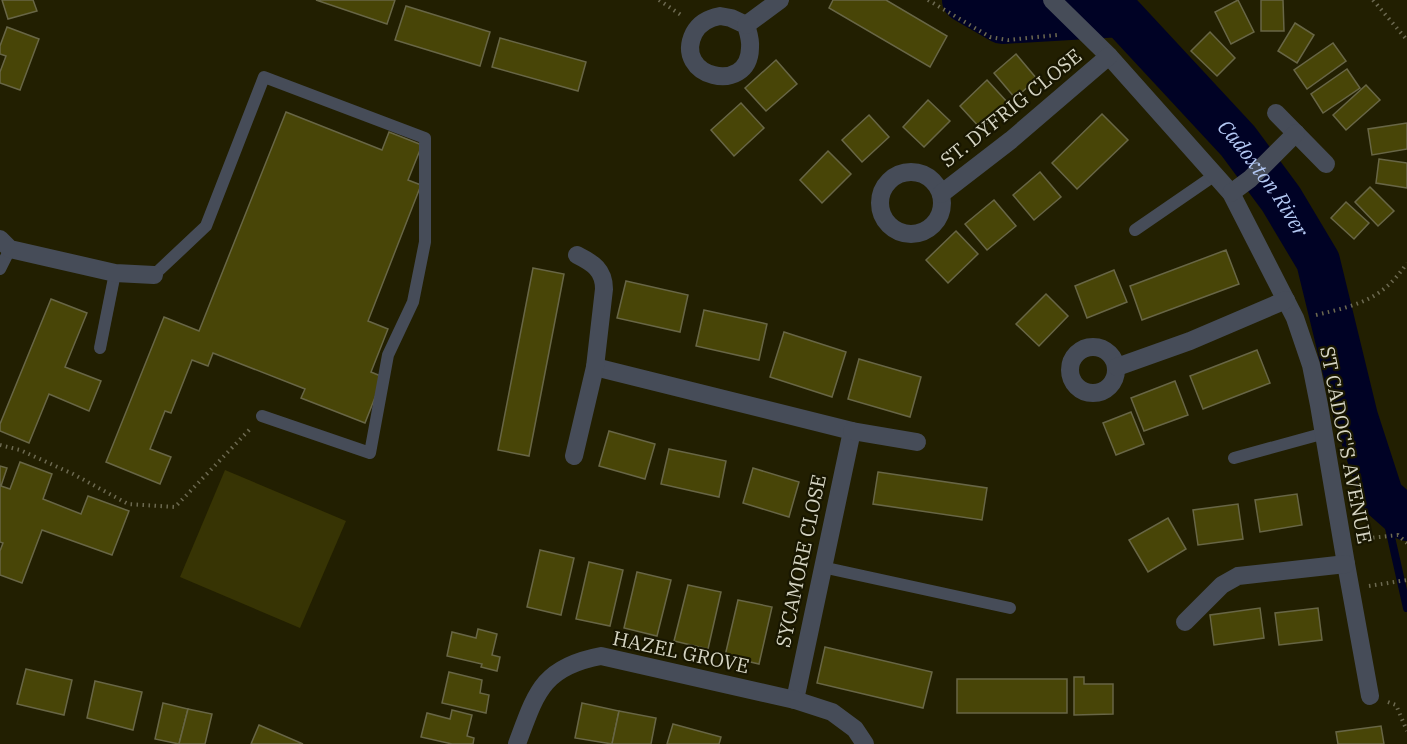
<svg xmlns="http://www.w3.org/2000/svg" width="1407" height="744" viewBox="0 0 1407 744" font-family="'IBM Plex Serif',serif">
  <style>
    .green { fill: #373404 }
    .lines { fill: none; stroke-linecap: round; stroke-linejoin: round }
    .stream { stroke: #000225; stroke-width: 8 }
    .river { stroke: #000225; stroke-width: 44 }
    .building { fill: #484507; stroke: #686646; stroke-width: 1.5 }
    .path { stroke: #6c6950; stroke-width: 4; stroke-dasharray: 1.5 4.5; stroke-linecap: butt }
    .service { stroke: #464c58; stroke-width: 12 }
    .minor { stroke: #464c58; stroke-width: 18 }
    .labels { text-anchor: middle; stroke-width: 4.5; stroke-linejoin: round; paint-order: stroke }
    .street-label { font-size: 20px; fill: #d5d4c2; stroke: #181600 }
    .water-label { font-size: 21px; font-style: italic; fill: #b3c8f3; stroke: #181600 }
  </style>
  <rect width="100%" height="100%" fill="#221f01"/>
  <path class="green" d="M225,470l121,51 -46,107 -120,-51z"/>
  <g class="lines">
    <path class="stream" d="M1382,497l25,111"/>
    <path class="river" id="s1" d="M964,0l38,22 119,-7 117,126 43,58 37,62 38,156 26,80 25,22"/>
  </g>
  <g class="building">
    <path d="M2,0h31l4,11 -29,8z"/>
    <path d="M316,0h79l-8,24z"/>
    <path d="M833,0h53l61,36 -17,31 -101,-59z"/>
    <path d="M1238,0l16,32 -23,12 -16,-32z"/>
    <path d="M1261,0h22l1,31h-23z"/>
    <path d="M406,6l84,26 -10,34 -85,-26z"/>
    <path d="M1295,23l19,12 -17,28 -19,-12z"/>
    <path d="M7,27l32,12 -19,51 -20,-7v-11l6,-16 -6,-2v-8z"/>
    <path d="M1210,32l25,26 -18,18 -26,-25z"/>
    <path d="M500,38l86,24 -8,29 -86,-24z"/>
    <path d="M1333,43l13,18 -39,28 -13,-19z"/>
    <path d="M1016,54l21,25 -22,19 -21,-25z"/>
    <path d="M776,60l21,24 -31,27 -21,-23z"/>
    <path d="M1347,69l13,19 -37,25 -12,-19z"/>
    <path d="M987,80l21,23 -27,26 -21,-23z"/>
    <path d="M1366,85l14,15 -34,30 -13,-15z"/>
    <path d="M928,100l22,21 -26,26 -21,-20z"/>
    <path d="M741,103l23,25 -30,28 -23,-26z"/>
    <path d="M286,112l96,38 7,-18 33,13 -14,35 13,5 -53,136 20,8 -17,43 12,5 -18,46 -64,-25 4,-9 -92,-36 -5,13 -16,-6 -21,53 -6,-2 -15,38 21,8 -11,27 -54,-22 58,-145 35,14z"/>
    <path d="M1102,114l26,26 -51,49 -25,-26z"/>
    <path d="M869,115l20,22 -27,25 -20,-22z"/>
    <path d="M1407,123v26l-35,6 -4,-26z"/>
    <path d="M828,151l23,23 -29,29 -22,-23z"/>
    <path d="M1379,159l28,4v25l-31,-5z"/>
    <path d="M1040,172l21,25 -27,23 -21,-25z"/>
    <path d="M1370,187l24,24 -16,15 -23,-24z"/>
    <path d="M994,200l22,26 -29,24 -22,-26z"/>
    <path d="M1346,202l23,21 -15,16 -23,-21z"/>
    <path d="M956,231l22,23 -30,29 -22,-23z"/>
    <path d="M1226,250l13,34 -97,36 -12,-34z"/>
    <path d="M533,268l31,6 -35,182 -31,-6z"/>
    <path d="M1114,270l13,32 -40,16 -12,-32z"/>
    <path d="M626,281l62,14 -8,37 -63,-14z"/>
    <path d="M1046,294l22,22 -29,30 -23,-22z"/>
    <path d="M51,299l36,14 -22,54 36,14 -12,30 -40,-17 -20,49 -29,-12v-7z"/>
    <path d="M704,310l63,14 -8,36 -63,-14z"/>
    <path d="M784,332l62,20 -14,45 -62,-20z"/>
    <path d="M1257,350l13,33 -67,26 -13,-33z"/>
    <path d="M859,359l62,18 -11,40 -62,-18z"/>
    <path d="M1175,381l13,34 -44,16 -13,-33z"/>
    <path d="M1131,412l13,32 -28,11 -13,-32z"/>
    <path d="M609,431l46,13 -10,35 -46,-13z"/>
    <path d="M669,449l57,12 -7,36 -58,-13z"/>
    <path d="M20,462l32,12 -9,25 38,15 7,-18 41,15 -17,44 -70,-25 -20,53 -22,-8v-24l3,-8 -3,-1v-76l7,2 -6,18 9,3z"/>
    <path d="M753,468l46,14 -10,35 -46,-14z"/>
    <path d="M878,472l109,16 -5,32 -109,-16z"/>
    <path d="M1297,494l5,31 -42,7 -5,-32z"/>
    <path d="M1238,504l5,35 -45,6 -5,-35z"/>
    <path d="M1168,518l18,31 -38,23 -19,-32z"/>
    <path d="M540,550l34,8 -13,57 -34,-8z"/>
    <path d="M589,562l34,8 -13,56 -34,-7z"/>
    <path d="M637,572l34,8 -14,56 -33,-8z"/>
    <path d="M688,585l33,7 -13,57 -34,-8z"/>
    <path d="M738,600l34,7 -13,57 -34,-8z"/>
    <path d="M1260,608l4,30 -50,7 -4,-30z"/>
    <path d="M1318,608l4,32 -43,5 -4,-32z"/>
    <path d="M478,629l19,5 -5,21 8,2 -3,14 -16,-4 1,-3 -35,-8 5,-24 24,6z"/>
    <path d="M825,647l107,25 -9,36 -106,-25z"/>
    <path d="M26,669l46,11 -8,35 -47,-11z"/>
    <path d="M449,672l33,8 -2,13 9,2 -3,18 -44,-10z"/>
    <path d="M1074,677h10v7h29v30l-39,1z"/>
    <rect x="957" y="679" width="110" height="34"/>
    <path d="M95,681l47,11 -9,38 -46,-12z"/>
    <path d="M163,703l25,6 -9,35 -24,-5z"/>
    <path d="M582,703l37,8 -7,33 -37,-6z"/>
    <path d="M188,709l24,5 -7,30h-26z"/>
    <path d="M452,710l20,5 -5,21 7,2 -1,6h-21l-31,-7 6,-24 23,6z"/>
    <path d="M619,711l37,7 -5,26h-39z"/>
    <path d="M673,724l48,13 -2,7h-52z"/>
    <path d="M259,725l44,19h-52z"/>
    <path d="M1381,726l3,18h-46l-2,-12z"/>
  </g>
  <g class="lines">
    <g class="path">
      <path d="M659,0l22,15"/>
      <path d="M928,0l62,37 18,3 49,-5"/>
      <path d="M1373,0l34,40"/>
      <path d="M1316,315c42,-10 66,-15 91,-52"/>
      <path d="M0,445l20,5 53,24 55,30 47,3 77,-80"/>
      <path d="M1361,539l37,-4 9,8"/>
      <path d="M1369,586l38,-6"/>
      <path d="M1388,702l8,3 11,26"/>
    </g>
    <g class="service">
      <path d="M1135,230l80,-55"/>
      <path d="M0,269l10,-20"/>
      <path d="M154,275l52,-49 58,-149 161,61v104l-12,60 -25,53 -18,98 -108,-37"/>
      <path d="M100,348l15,-75"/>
      <path d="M1234,458l91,-25"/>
      <path d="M822,567l188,41"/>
    </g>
    <g class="minor">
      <path d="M1052,0l57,56 122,137 64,125 16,47 8,40 27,159 24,132"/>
      <path d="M720,16l11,2 15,7c2,7 5,15 4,23 -1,48 -78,29 -56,-15 6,-11 15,-15 26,-17z"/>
      <path d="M746,25l34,-25"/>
      <path d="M1276,113l50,51"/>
      <circle cx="911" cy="203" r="31"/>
      <path d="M1231,193l19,-14 46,-46"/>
      <path d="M941,194l70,-54 98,-84"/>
      <path d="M0,239l10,10 105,24 39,2"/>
      <circle cx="1093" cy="370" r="23"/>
      <path d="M595,367l257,64 -57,269"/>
      <path d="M1117,367l73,-26 96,-41"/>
      <path d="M852,431l65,11"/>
      <path d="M574,456l21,-89 9,-78c0,-19 -11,-26 -27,-34"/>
      <path d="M1185,622l37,-37 16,-9 108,-12"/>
      <path d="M517,744c19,-51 25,-77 84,-88l194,44 37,12 23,17 10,15"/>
    </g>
  </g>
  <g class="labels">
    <g class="street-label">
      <text transform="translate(1011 108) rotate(-39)" y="7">ST. DYFRIG CLOSE</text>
      <text transform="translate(1346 445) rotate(79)" y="7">ST CADOC'S AVENUE</text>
      <text transform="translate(801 561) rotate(-78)" y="7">SYCAMORE CLOSE</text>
      <text transform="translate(681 652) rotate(12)" y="7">HAZEL GROVE</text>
    </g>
    <g class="water-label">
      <text dy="7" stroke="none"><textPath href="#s1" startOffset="380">Cadoxton River</textPath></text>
    </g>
  </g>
</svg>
